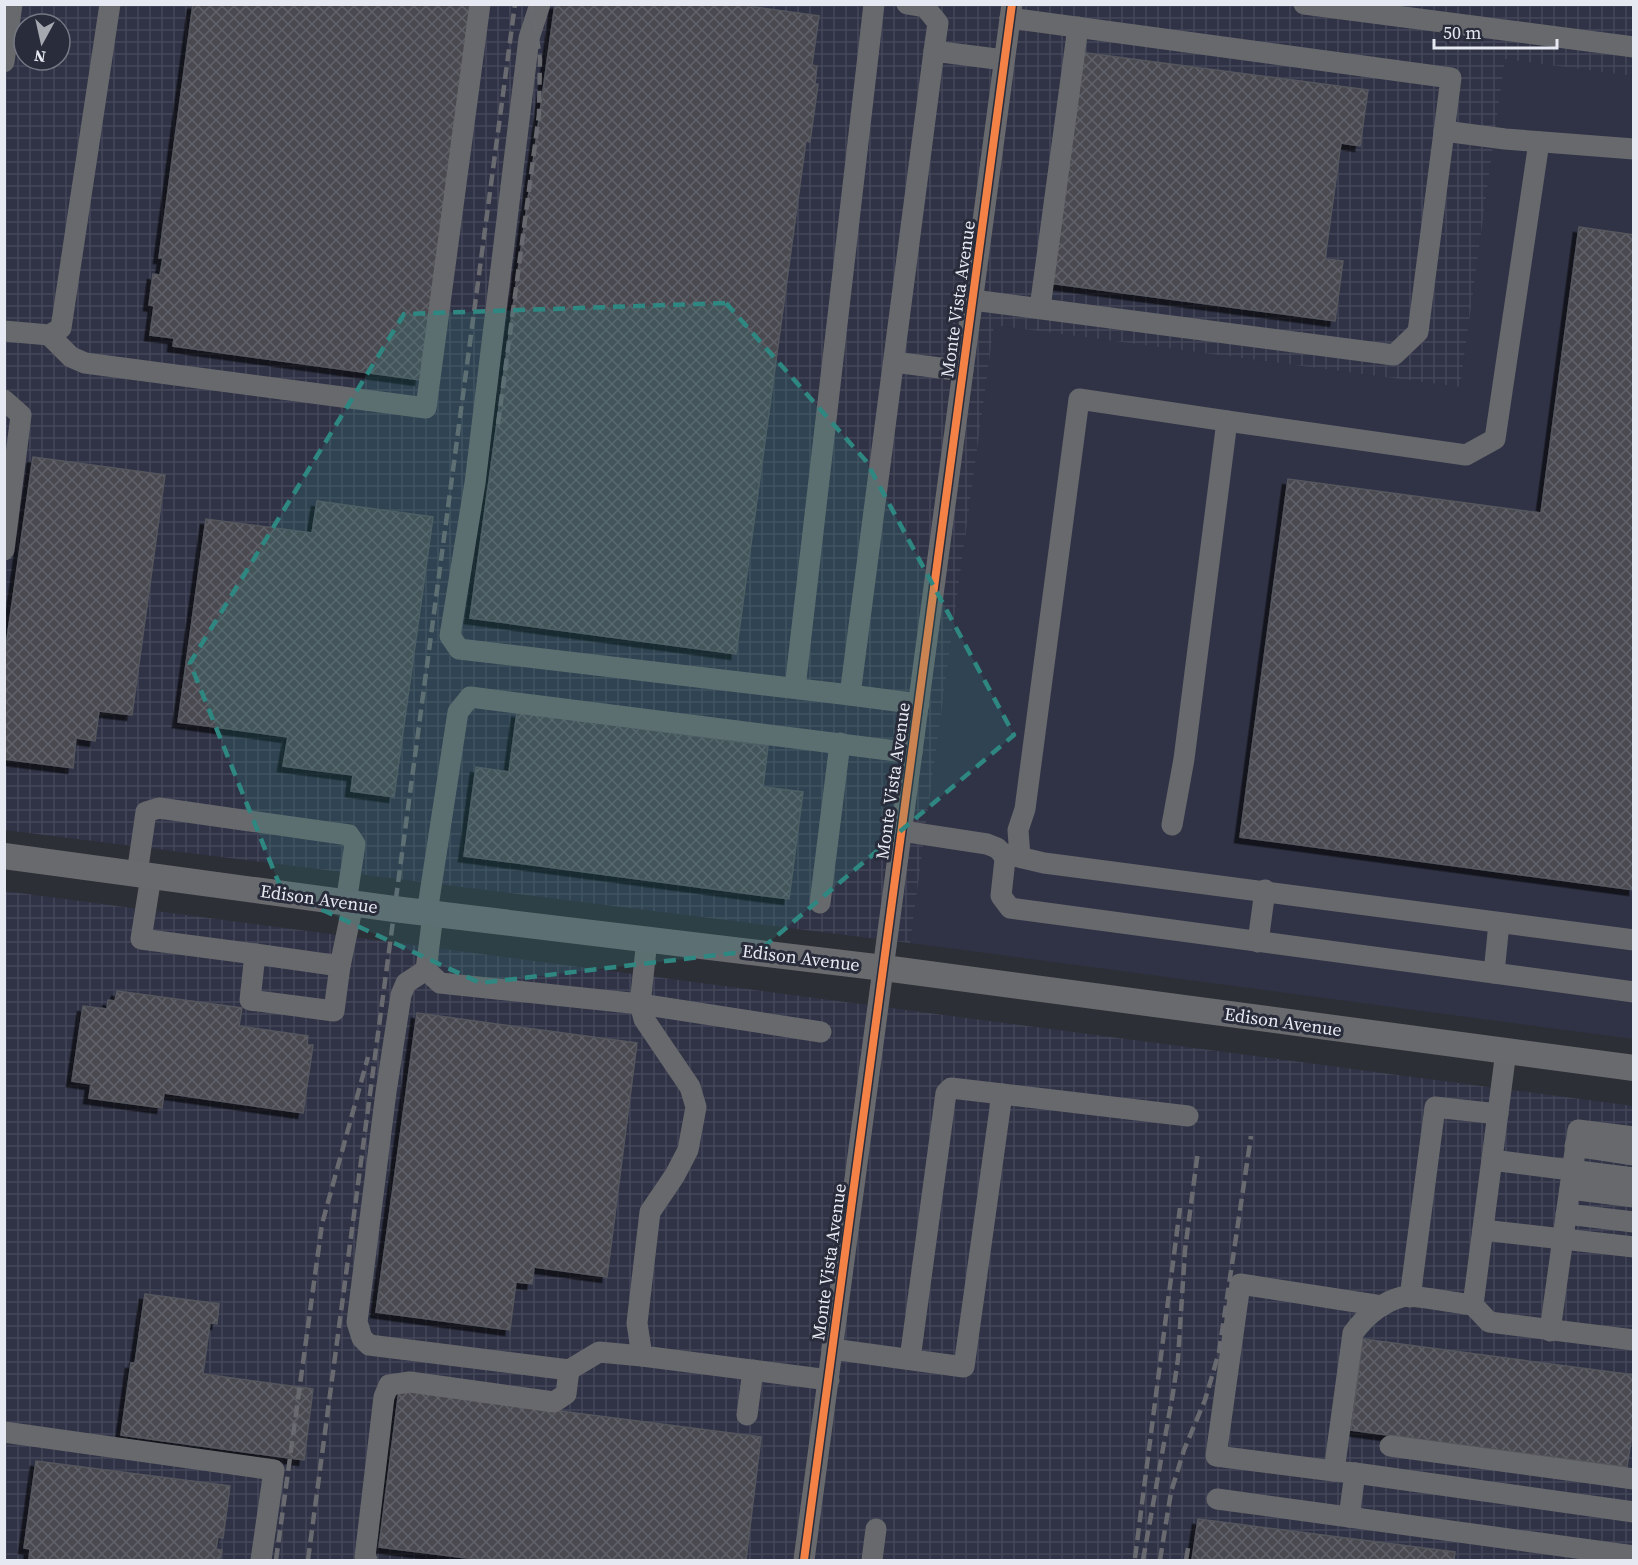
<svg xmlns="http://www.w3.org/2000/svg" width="1638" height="1565" viewBox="0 0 1638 1565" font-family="'Source Serif 4',serif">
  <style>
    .built { fill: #303346 }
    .industrial { fill: url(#industrial-grid); fill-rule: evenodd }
    .building { fill: url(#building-cross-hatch); stroke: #55575d; stroke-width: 1.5; filter: url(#shadow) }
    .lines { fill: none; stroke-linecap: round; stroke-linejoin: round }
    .minor { stroke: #68696c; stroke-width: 21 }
    .major { stroke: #686a6e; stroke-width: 26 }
    .rail { stroke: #696a6f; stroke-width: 4.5; stroke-dasharray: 12 6; stroke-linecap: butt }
    .cycleway-casing { stroke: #292c3a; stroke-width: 11 }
    .cycleway { stroke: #f48246; stroke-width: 8 }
    .marked { fill: #2f8782; fill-opacity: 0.2; stroke: #2f8782; stroke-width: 4.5; stroke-dasharray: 12 8; stroke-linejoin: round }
    .labels { text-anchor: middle; stroke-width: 6; stroke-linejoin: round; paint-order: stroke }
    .street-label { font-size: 18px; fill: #e7e9f2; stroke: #292c3a }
  </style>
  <defs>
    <pattern id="industrial-grid" width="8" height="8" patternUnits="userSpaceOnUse" patternTransform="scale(1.5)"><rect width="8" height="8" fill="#303346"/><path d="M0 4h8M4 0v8" fill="none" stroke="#444758"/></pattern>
    <pattern id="building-cross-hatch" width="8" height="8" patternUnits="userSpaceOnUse" patternTransform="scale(1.5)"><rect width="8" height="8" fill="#484950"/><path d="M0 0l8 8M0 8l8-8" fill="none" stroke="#62636a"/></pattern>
    <filter id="shadow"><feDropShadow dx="-5.5" dy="5.5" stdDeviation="0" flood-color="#0009"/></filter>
  </defs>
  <rect width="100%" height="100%" fill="#2d2f36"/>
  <path class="built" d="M1505,59l128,17v963l-723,-96 84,-618 466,62z"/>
  <g class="industrial">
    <path d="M5,5h1628v71l-128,-17 -45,328 -466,-62 -84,618 -905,-113zM24,24h36v36h-36z"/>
    <path d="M4,891l1629,215v454h-1628z"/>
  </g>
  <g class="building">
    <path d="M193,4h279l-52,376 -247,-34 1,-8 -24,-3 4,-29 -5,-1 4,-31 7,1 3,-17h-4z"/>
    <path d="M555,4h179l85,12 -7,49 5,1 -2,18h3l-8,58 -4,-1 -70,513 -266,-36z"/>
    <path d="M1079,52l289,38 -8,56 -19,-3 -16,116 18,2 -8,60 -286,-38z"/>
    <path d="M1579,227l55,8v655l-394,-53 48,-358 253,34z"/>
    <path d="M33,457l132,18 -33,240 -33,-4 -4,30 -19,-3 -3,30 -69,-9v-99z"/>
    <path d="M317,501l116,16 -39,280 -43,-6 2,-16 -70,-9 5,-29 -110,-15 28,-203 106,14z"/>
    <path d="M517,712l251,34 -5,41 40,5 -14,107 -325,-43 12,-89 33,5z"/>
    <path d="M117,991l125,17 -3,18 69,10 -1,9h6l-10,68 -139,-20 -2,15 -73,-10 2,-14 -19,-3 11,-75 24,3 1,-9 7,1z"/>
    <path d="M417,1013l220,30 -30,234 -73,-10 -2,17 -16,-2 -6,48 -134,-18z"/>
    <path d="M145,1294l74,10 -2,20 -7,-1 -7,51 110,15 -9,71 -183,-25 10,-72h4z"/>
    <path d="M1363,1339l271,36v47l-7,45 -276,-37z"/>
    <path d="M399,1390l362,47 -15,123h-263l-104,-13z"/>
    <path d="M36,1461l194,25 -7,52 -5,-1 -2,12 6,1 -2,10h-191l1,-11 -6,-1z"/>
    <path d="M1198,1519l257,33 -1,8h-262z"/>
  </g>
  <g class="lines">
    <g class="minor">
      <path d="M540,4l-11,34 -54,445 -25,153 9,13 391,46 84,-644 70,9"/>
      <path d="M907,4l18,3 13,16 -4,28"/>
      <path d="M1304,4l330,43"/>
      <path d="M4,62l8,-58"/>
      <path d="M1444,131l61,8 129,10"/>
      <path d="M973,300l421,55 24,-23 33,-254 -441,-60"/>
      <path d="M1040,308l38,-281"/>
      <path d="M4,331l45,4 12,-7 49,-324"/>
      <path d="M49,335l22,22 14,6 341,45 54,-404"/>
      <path d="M894,362l69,9"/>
      <path d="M4,400l17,15 -17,135"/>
      <path d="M1227,421l239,34 29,-16 44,-297"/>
      <path d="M795,688l79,-684"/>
      <path d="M850,695l69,9"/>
      <path d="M902,831l85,13 10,4 5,5 42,10 590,77"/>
      <path d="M1002,853l3,6 -4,37 9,12 624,84"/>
      <path d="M1020,857l-2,-27 7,-21 54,-410 148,22 -43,338 -12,66"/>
      <path d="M137,874l9,-62 13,-4 190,27 6,9 -9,59"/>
      <path d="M151,876l-10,63 114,15 -5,46 84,11 6,-45 13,-62"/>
      <path d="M820,903l20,-160"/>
      <path d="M427,913l31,-201 12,-15 442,56"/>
      <path d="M433,914l-7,56 14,13 200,21 181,28"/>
      <path d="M647,940l-7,64 4,15 46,68 6,20 -8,43 -13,25 -25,37 -13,111 5,33 187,24"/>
      <path d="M1258,942l7,-52"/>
      <path d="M255,954l85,12"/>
      <path d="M426,970l-20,13 -5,12 -15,97 -29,230 5,16 7,7 200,25 30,-18 43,4"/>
      <path d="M1494,973l5,-50"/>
      <path d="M1506,1051l-33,254 16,17 145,18"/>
      <path d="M1002,1094l186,22"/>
      <path d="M1575,1146l59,9"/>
      <path d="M1492,1160l142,18"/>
      <path d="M1570,1189l64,8"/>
      <path d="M1566,1214l68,8"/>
      <path d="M1483,1230l151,17"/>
      <path d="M1410,1297l25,-190 63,7"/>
      <path d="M1550,1331l28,-201 56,7"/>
      <path d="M832,1349l132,18 38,-273 -51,-6 -5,5 -36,266"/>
      <path d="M747,1415l6,-45"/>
      <path d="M4,1432l270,38 -13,90"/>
      <path d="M1390,1446l244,33"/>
      <path d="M1334,1471l-118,-15 24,-172 142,22"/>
      <path d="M1355,1473l279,39"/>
      <path d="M1217,1499l417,57"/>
      <path d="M1349,1517l6,-44 -21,-2 19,-138c12,-16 29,-31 49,-36 10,-3 57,7 71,8"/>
      <path d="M367,1560l-2,-3 19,-160 5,-12 21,-3 144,20 12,-8 3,-24"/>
      <path d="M804,1560l208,-1556"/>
      <path d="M872,1560l4,-31"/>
    </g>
    <path class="major" d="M4,856l390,53 490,59 750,100"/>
    <g class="rail">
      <path d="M498,424l41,-310 1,-55 -8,-55"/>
      <path d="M1135,1558l45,-350"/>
      <path d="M276,1560l46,-336 46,-167"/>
      <path d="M308,1560l207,-1556"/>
      <path d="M1143,1560l30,-167 5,-34 7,-109 13,-99"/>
      <path d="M1160,1560l11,-68 13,-42 21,-50 14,-48 32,-216"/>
      <path d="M1186,1560l3,-17"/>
    </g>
    <g class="cycleway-casing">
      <path id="cycleway" d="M804,1560l208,-1556"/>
    </g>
    <use href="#cycleway" class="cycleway"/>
  </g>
  <path class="marked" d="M726,303l140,158 148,274 -254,215 -280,33 -198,-92 -92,-228 214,-349z"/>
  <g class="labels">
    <g class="street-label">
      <text transform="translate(958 299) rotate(-82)" y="6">Monte Vista Avenue</text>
      <text transform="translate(893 781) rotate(-82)" y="6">Monte Vista Avenue</text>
      <text transform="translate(319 899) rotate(8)" y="6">Edison Avenue</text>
      <text transform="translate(801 958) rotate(7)" y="6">Edison Avenue</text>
      <text transform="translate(1283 1022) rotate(8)" y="6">Edison Avenue</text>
      <text transform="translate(829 1262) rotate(-82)" y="6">Monte Vista Avenue</text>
    </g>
  </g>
  <rect width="1638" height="1565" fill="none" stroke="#e7e9f2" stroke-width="12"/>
  <g transform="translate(42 42) rotate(188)"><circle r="28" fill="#292c3a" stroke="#757884" stroke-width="1.5"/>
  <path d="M0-4.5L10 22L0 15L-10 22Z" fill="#a6a8b0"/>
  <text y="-9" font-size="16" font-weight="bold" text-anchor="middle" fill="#e7e9f2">N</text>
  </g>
  <path d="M1434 39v9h123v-9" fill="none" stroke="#e7e9f2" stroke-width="3"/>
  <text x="1443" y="39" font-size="18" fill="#e7e9f2" stroke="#292c3a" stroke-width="4.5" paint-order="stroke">50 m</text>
</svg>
